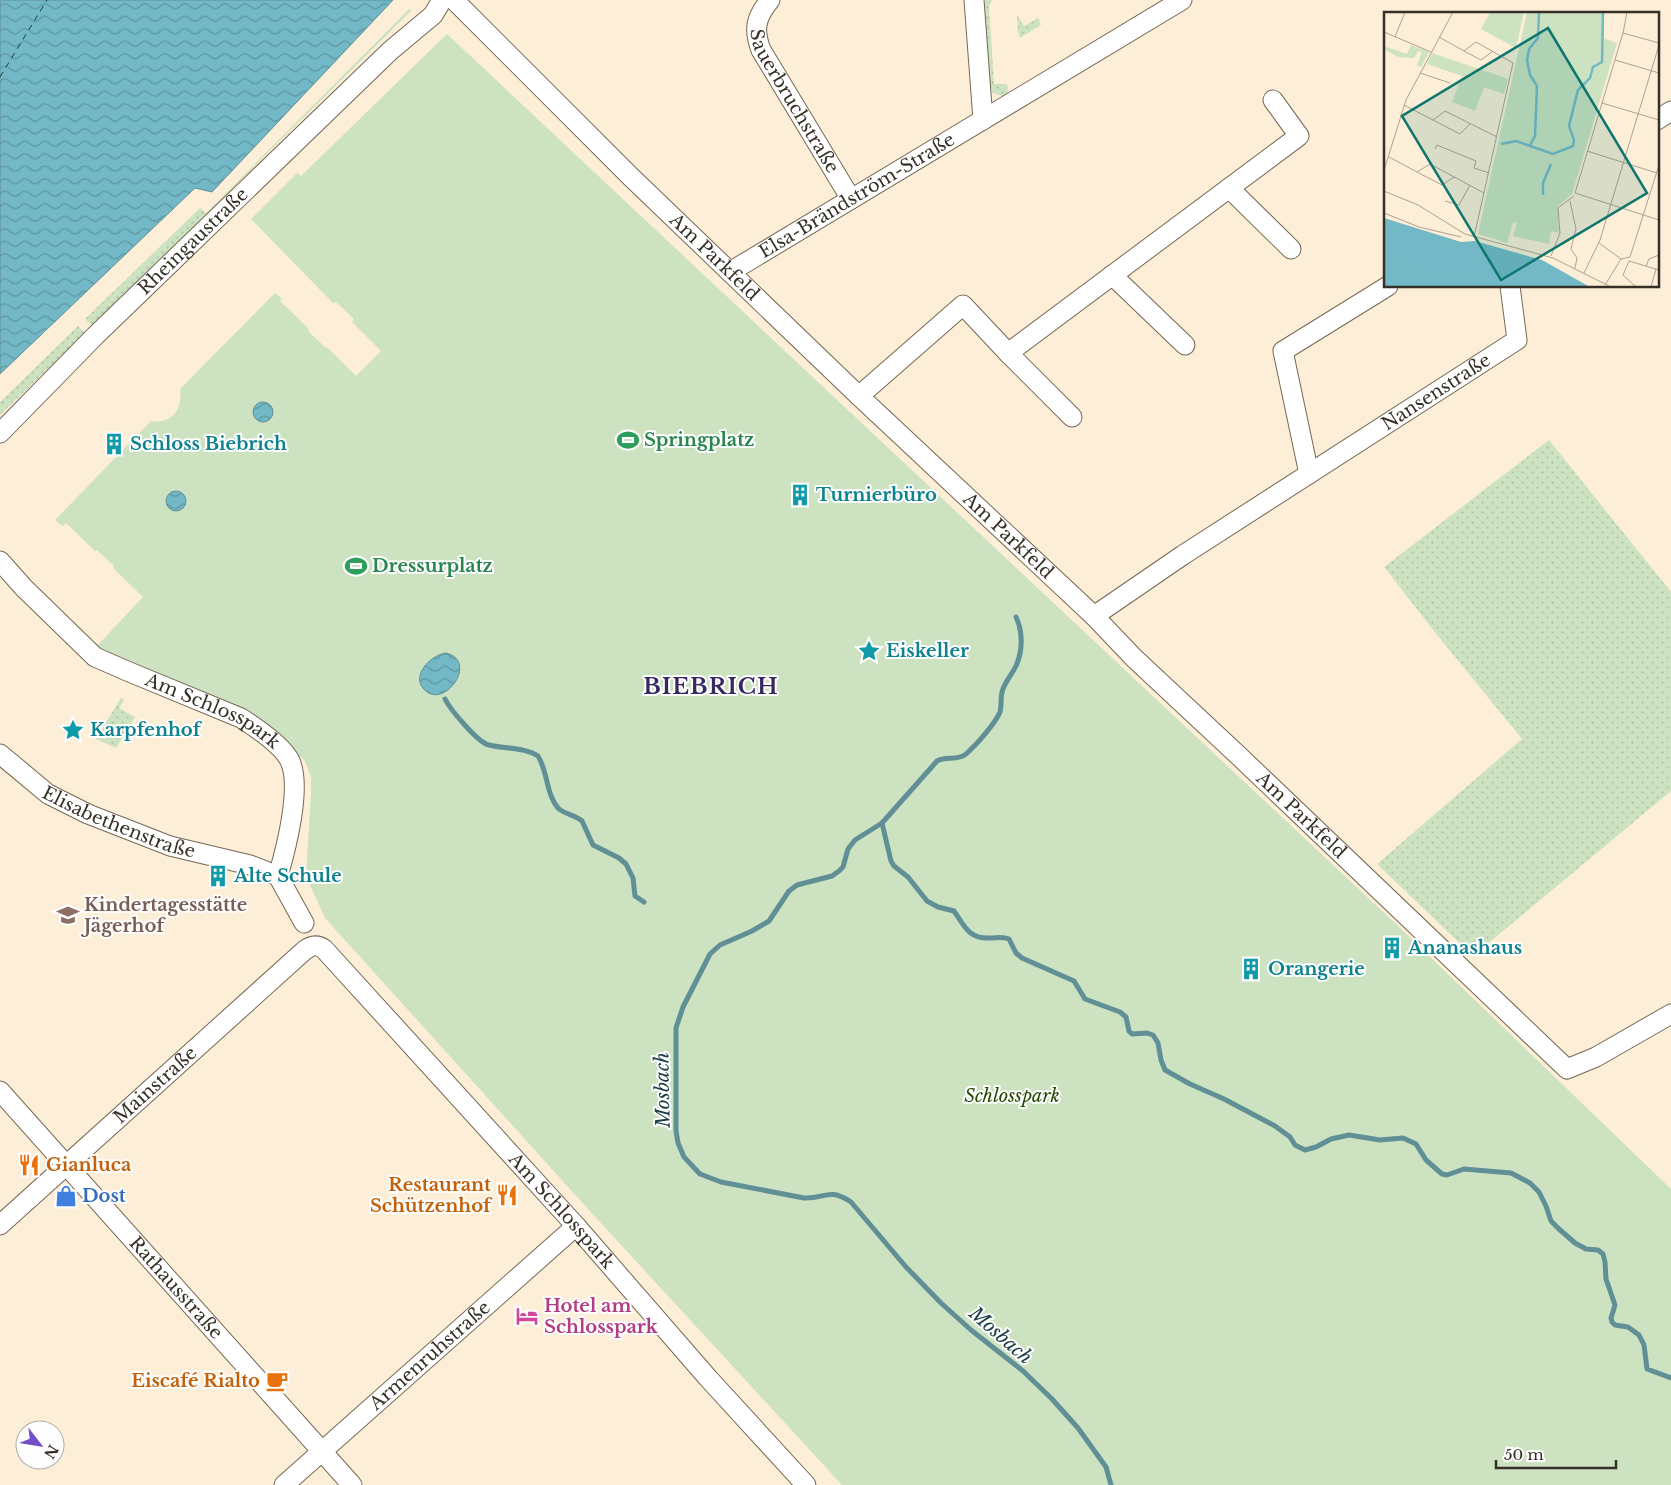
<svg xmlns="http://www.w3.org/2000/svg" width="1671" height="1485" viewBox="0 0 1671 1485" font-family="'Libre Baskerville',serif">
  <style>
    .grass { fill: url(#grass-dots) }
    .park { fill: #cde2c1 }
    .water { fill: url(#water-waves); stroke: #608f96 }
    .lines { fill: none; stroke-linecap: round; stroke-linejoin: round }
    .stream { stroke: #608f96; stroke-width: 5 }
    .ferry { stroke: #1a3d43; stroke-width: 1; stroke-dasharray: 6 5; stroke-linecap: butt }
    .minor-casing { stroke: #756854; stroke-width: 21 }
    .minor { stroke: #fff; stroke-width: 19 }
    .labels { text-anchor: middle; stroke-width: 4; stroke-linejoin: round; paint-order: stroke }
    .street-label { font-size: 18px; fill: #353027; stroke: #fefefe }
    .leisure-label { font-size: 18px; font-weight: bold; fill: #27864d; stroke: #fefefe; text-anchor: start }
    .culture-label { font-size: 18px; font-weight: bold; fill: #0d838f; stroke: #fefefe; text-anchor: start }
    .education-label { font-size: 18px; font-weight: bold; fill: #785e54; stroke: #fefefe; text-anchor: start }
    .park-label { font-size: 18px; font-style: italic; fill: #254901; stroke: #fefefe }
    .food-label { font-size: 18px; font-weight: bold; fill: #c56008; stroke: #fefefe; text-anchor: end }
    .shop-label { font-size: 18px; font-weight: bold; fill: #366cbe; stroke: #fefefe; text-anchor: start }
    .hotel-label { font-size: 18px; font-weight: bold; fill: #b23c85; stroke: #fefefe; text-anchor: start }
    .water-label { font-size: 19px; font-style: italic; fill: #1a3d43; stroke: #fefefe }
    .district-label { font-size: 22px; font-weight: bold; letter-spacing: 1px; fill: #372762; stroke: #fefefe }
    .inset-river { fill: none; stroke: #72b8c6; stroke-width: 2.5 }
    .inset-road { fill: none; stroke: #ada291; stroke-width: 1 }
    .view { fill: #0f766e; fill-opacity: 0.15; stroke: #0f766e; stroke-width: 2.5 }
    .inset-edge { fill: none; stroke: #353027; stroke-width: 2.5 }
  </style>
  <defs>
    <pattern id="grass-dots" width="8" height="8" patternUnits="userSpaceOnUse" patternTransform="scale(1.25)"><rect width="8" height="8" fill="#cde2c1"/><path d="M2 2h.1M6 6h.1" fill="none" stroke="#b1c2a6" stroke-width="1.8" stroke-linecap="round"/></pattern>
    <pattern id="water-waves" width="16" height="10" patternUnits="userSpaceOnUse" patternTransform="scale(1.25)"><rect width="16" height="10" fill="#72b8c6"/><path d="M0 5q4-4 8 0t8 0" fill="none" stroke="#5e96a1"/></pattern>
  </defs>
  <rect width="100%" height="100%" fill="#fdeed7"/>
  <g class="grass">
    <path d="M985,0h7l-3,6 5,78h13l1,11 -4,2 -11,-4 -3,-7 -6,-82z"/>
    <path d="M409,9l3,1 -319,316 -8,-7 115,-111 6,5z"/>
    <path d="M1017,15l7,11 14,-8 3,7 -21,13 -2,-6z"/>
    <path d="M78,326l7,7 -85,82v-13z"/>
    <path d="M1549,440l122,152v199l-198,165 -96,-92 145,-125 -88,-108 -50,-64z"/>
    <path d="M121,698l3,1 -5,9 16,9 -19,31 -20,-9z"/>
  </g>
  <path class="park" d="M447,34l951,892 273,263v296h-829l-254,-276 -263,-291 -19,-42 5,-84v-15l-6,-16 -51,-45 -159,-68 48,-51 -30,-29 1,-2 -17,-16 -2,1 -29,-28 -4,3 -7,-6 96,-99c21,4 32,-12 29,-32l95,-96 7,6 -2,2 29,28 -1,2 18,17 1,-1 29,29 25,-25 -29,-29 2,-3 -18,-17 -3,1 -82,-84 46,-46 4,3z"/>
  <g class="water">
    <path d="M0,0h393l-181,192 -17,-4 -195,186z"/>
    <circle cx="263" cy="412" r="10"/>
    <circle cx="176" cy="501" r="10"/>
    <path d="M446,653c32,8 1,53 -19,39 -19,-14 3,-37 19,-39z"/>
  </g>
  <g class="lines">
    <g class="stream">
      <path d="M1016,617c7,15 7,33 0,49 -4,8 -10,15 -13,23 -3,7 -1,15 -3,23 -5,12 -24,33 -34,42 -8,7 -20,2 -29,7l-55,62 -27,17 -7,9 -5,18 -4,4 -7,5 -35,9 -8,6 -20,30 -17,10 -32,14 -10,9 -27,53 -7,21v103l2,12 6,14 16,17 21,8 83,16c22,1 24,-11 47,4l55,65 35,36 30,27 52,41 29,28 26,29 28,39 5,18"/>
      <path d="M445,699c5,10 33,44 44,46 16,4 35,2 49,11 10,16 8,38 20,52 6,6 17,7 24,13l11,24 26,13 7,6 7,14 2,18 9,6"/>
      <path d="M882,823l9,38 3,5 14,11 19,24 11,6 16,4c10,14 14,28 36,27 7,0 12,-2 19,1l7,14 6,5 52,23 11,18 35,13 6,5 3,14 3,3 15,-1 6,2 5,8 3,17 4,10 25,14 34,15 51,27 15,11 5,8 10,5 11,-3 15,-8 18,-4 31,5 23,-2 13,6 10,16 16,14 5,1 17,-6 47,4 19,10 9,9 7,14 5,15 8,8 16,14 11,6 12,1 5,4 2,8 1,17 9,26 -4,13 1,4 3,3 13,2 11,8 5,10 3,24 24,9"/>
    </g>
    <path class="ferry" d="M0,77l47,-77"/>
    <g class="minor-casing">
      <g id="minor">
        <path id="s1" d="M454,0l177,177 228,219 235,220 40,42 106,99 327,312 29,-12 75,-43"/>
        <path id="s2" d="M770,0c-14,17 -17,29 -9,50l90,149"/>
        <path d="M974,0l9,120"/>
        <path d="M1657,120l14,-9"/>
        <path d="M1229,188l62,61"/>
        <path id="s3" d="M730,272l452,-272"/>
        <path d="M1112,275l73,70"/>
        <path d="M1008,353l64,64"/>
        <path d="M859,396l104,-91 45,48 291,-217 -26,-36"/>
        <path id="s4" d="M0,433l95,-97 295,-285 43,-36 9,-15"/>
        <path d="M1309,474l-26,-123 105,-65"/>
        <path id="s5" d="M0,561l24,27 71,69 32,14 114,47c14,9 42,28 49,43 12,26 -4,88 -12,115l26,47"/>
        <path id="s6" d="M1094,616l89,-61 334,-215 -7,-54"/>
        <path id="s7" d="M0,754l48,40 40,20 82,32 80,19 28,11"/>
        <path id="s8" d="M0,1091l352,394"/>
        <path id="s9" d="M0,1225l305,-275c7,-5 12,-6 19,-1l252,277 132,152 98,107"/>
        <path id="s10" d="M284,1485l292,-259"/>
      </g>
    </g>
    <use href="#minor" class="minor"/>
  </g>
  <defs>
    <g id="stadium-bare" transform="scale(1.725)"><path d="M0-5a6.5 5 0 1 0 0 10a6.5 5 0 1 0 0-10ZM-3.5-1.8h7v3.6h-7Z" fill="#2e9e5b" stroke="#fefefe" stroke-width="2.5" paint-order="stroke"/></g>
    <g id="building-bare" transform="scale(1.725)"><path d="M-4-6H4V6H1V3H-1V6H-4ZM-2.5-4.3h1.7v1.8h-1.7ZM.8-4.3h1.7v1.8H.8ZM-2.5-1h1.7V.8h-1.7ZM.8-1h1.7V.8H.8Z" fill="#0f9aa8" stroke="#fefefe" stroke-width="2.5" paint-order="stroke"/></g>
    <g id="sight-bare" transform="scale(1.725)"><path d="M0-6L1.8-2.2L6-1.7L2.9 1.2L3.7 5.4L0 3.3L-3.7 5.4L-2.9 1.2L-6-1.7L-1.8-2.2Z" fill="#0f9aa8" stroke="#fefefe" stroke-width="2.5" paint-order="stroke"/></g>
    <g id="school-bare" transform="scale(1.725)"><path d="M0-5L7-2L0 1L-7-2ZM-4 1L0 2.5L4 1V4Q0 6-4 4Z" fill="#8d6e63" stroke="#fefefe" stroke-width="2.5" paint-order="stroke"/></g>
    <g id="restaurant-bare" transform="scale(1.725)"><path d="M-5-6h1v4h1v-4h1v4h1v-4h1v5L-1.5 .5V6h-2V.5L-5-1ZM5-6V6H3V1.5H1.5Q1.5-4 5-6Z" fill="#e8710a" stroke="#fefefe" stroke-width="2.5" paint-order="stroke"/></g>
    <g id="shop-bare" transform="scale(1.725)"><path d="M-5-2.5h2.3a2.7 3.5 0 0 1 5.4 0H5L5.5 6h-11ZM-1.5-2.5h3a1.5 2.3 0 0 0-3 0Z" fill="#3f7fe0" stroke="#fefefe" stroke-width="2.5" paint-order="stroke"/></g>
    <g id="hotel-bare" transform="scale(1.725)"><path d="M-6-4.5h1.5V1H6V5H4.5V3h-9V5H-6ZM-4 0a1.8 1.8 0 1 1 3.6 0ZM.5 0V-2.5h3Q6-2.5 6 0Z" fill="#d1479c" stroke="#fefefe" stroke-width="2.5" paint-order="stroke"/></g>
    <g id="cafe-bare" transform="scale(1.725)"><path d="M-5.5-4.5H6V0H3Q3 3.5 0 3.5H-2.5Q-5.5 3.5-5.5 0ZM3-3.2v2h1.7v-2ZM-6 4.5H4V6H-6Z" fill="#e8710a" stroke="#fefefe" stroke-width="2.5" paint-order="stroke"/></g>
  </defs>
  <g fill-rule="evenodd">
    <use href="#stadium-bare" x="628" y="440"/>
    <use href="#building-bare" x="114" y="444"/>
    <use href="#building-bare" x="800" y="495"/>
    <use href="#stadium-bare" x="356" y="566"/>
    <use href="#sight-bare" x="869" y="651"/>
    <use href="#sight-bare" x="73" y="730"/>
    <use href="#building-bare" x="218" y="876"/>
    <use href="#school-bare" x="68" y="915"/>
    <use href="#building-bare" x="1392" y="948"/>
    <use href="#building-bare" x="1251" y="969"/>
    <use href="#restaurant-bare" x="29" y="1165"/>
    <use href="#restaurant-bare" x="507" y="1195"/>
    <use href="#shop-bare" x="66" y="1196"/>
    <use href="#hotel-bare" x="527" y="1316"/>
    <use href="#cafe-bare" x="277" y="1381"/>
  </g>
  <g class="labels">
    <g class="street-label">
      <text dy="6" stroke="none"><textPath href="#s2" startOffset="114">Sauerbruchstraße</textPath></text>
      <text dy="6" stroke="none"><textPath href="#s3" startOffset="148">Elsa-Brändström-Straße</textPath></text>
      <text dy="6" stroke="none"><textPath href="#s4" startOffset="272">Rheingaustraße</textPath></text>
      <text dy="6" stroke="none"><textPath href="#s1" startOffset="366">Am Parkfeld</textPath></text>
      <text dy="6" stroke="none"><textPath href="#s6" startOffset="409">Nansenstraße</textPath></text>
      <text dy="6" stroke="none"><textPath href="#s1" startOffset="771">Am Parkfeld</textPath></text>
      <text dy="6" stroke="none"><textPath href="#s5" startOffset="265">Am Schlosspark</textPath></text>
      <text dy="6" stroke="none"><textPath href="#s1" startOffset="1176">Am Parkfeld</textPath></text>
      <text dy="6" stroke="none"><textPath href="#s7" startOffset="139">Elisabethenstraße</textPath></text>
      <text dy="6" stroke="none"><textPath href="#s9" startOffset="209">Mainstraße</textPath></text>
      <text dy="6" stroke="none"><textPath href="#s9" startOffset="785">Am Schlosspark</textPath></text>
      <text dy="6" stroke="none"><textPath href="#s8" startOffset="264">Rathausstraße</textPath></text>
      <text dy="6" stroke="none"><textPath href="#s10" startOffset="195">Armenruhstraße</textPath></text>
    </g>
    <g class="leisure-label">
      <text x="644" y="446">Springplatz</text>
      <text x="372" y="572">Dressurplatz</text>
    </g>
    <g class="culture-label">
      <text x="130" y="450">Schloss Biebrich</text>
      <text x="816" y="501">Turnierbüro</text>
      <text x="886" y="657">Eiskeller</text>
      <text x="90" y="736">Karpfenhof</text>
      <text x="234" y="882">Alte Schule</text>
      <text x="1408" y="954">Ananashaus</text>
      <text x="1268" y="975">Orangerie</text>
    </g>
    <g class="education-label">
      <text x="84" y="911">Kindertagesstätte<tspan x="84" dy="21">Jägerhof</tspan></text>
    </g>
    <g class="park-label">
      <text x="1012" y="1102">Schlosspark</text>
    </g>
    <g class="food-label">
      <text x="46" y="1171" text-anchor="start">Gianluca</text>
      <text x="491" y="1191">Restaurant<tspan x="491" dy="21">Schützenhof</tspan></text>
      <text x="260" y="1387">Eiscafé Rialto</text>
    </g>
    <g class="shop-label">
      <text x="82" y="1202">Dost</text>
    </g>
    <g class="hotel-label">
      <text x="544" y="1312">Hotel am<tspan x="544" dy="21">Schlosspark</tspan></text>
    </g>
    <g class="water-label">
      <text transform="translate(662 1090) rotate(-91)" y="7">Mosbach</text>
      <text transform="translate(1001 1335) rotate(41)" y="7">Mosbach</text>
    </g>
    <g class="district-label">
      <text x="711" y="694">BIEBRICH</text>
    </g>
  </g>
  <g transform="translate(1384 12)">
    <rect width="275" height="275" fill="#fdeed7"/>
    <path d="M48,41l76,26 -4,15 -20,-7 -9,24 -23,-9 10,-26 -35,-12z" fill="#cde2c1"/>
    <path d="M27,33l18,7 -8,15 -4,-2 5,-13 -4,-1 -4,7 -16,-1 -14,-8v-3l23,8z" fill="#cde2c1"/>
    <path d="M106,0h34l-8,36 -35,-19zM143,0h77l-1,26 14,5 -45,151 -14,12 1,27 -8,-2 -2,13 -36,-8 4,-13 -4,-1 -6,21 -29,-9z" fill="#cde2c1"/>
    <path d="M0,206l77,24 14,-1 67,19 48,27h-206z" fill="#72b8c6"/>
    <path class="inset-river" d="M117,132l15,-3 37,13 20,-8 1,-6 -5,-14 9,-36 12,-12 3,-11 9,-5 1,-50M146,133l5,-9 2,-50 -7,-11 -3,-15 2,-11 9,-11 1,-26M159,183v-12l8,-19M0,248l52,14M56,264l50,11M0,266l18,-3 135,1 13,-7"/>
    <path class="inset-road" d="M243,0l-4,21 -48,160 84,27M0,20l47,20M239,21l36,10M11,25l10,-25M55,25l25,14 12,-9 37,21 -39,174M80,39l17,9 12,-9M231,48l44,13M36,61l30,10M218,91l57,17M20,93l56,29 10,-10M49,108l12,-9 52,26M51,137l2,-4 39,16 -2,7 15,5M203,139l70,22M5,145l28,15 13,-8 54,29M0,158l22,-70 47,-88M33,160l25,13 12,-8M0,179l34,14 47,29 88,24 58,29M61,189l14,4 11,-20M186,189l6,28 -5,20 6,9 -2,10M0,201l35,14 42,10M215,231l22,16M167,244l9,-23 -2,-25 16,-12M237,247l9,-2 29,-92M245,249l-6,14 13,12M245,249l30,9M262,254l3,-7 10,-4M200,261l16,-33 59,-195M221,273l16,-26M267,275l5,-18"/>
    <path class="view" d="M164,16l99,165 -146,87 -99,-164z"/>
    <rect width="275" height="275" class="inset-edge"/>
  </g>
  <g transform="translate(40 1445) rotate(121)"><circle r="24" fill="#fefefe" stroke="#aeaca8"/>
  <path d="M0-4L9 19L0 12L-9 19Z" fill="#714ec7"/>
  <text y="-8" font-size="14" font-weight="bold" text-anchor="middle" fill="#353027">N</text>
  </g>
  <path d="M1496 1460v8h120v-8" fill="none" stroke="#353027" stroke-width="2.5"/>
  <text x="1504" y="1460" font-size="15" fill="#353027" stroke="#fefefe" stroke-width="4" paint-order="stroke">50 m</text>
</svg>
